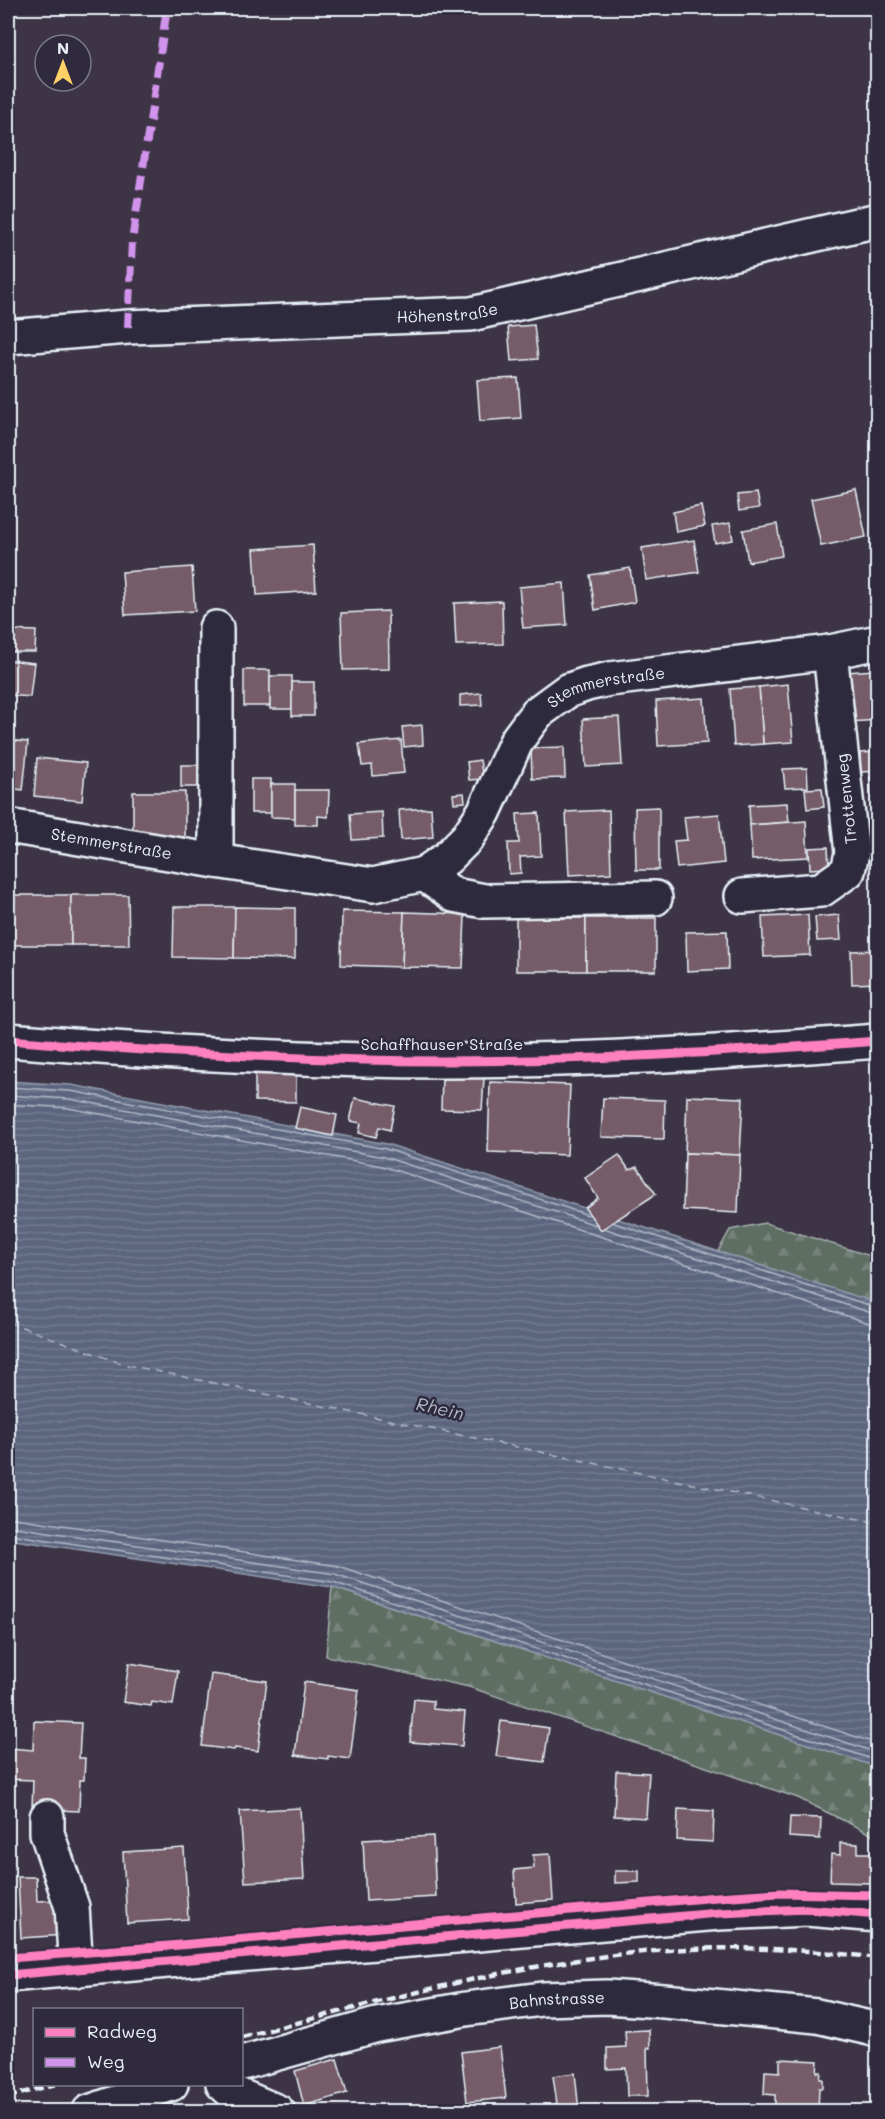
<svg xmlns="http://www.w3.org/2000/svg" width="885" height="2119" viewBox="0 0 885 2119" font-family="Mali,sans-serif">
  <style>
    .forest { fill: url(#forest-firs); stroke: #a4b0ae; stroke-width: 1.5 }
    .water { fill: url(#water-rules); stroke: #939daf; stroke-width: 1.5 }
    .lines { fill: none; stroke-linecap: round; stroke-linejoin: round }
    .shore { stroke: #b0b9c7; stroke-width: 1.5 }
    .ferry { stroke: #b0b9c7; stroke-width: 1.5; stroke-dasharray: 8 6; stroke-linecap: butt }
    .building { fill: #745c67; stroke: #e8f1f8; stroke-width: 1.5 }
    .minor-casing { stroke: #e8f1f8; stroke-width: 38 }
    .major-casing { stroke: #e8f1f8; stroke-width: 38 }
    .minor { stroke: #2f2a3d; stroke-width: 33 }
    .major { stroke: #2f2a3d; stroke-width: 33 }
    .rail { stroke: #e8f1f8; stroke-width: 4.5; stroke-dasharray: 9 4.5; stroke-linecap: butt }
    .quiet { stroke: #d193ec; stroke-width: 8; stroke-dasharray: 15 8; stroke-linecap: butt }
    .cycleway-casing { stroke: #2f2a3d; stroke-width: 13 }
    .cycleway { stroke: #ff80c0; stroke-width: 9 }
    .labels { text-anchor: middle; stroke-width: 5; stroke-linejoin: round; paint-order: stroke }
    .street-label { font-size: 16px; fill: #e8f1f8; stroke: #2f2a3d }
    .water-label { font-size: 18px; font-style: italic; fill: #b0b9c7; stroke: #2f2a3d }
  </style>
  <defs>
    <pattern id="forest-firs" width="22" height="20" patternUnits="userSpaceOnUse" patternTransform="scale(1.5)"><rect width="22" height="20" fill="#5f6e64"/><path d="M5 1l3.5 6h-7zM16 11l3.5 6h-7z" fill="#76837b"/></pattern>
    <pattern id="water-rules" width="6" height="5" patternUnits="userSpaceOnUse" patternTransform="scale(1.5)"><rect width="6" height="5" fill="#5b657e"/><path d="M0 2.5h6" fill="none" stroke="#737c91"/></pattern>
  </defs>
  <rect width="100%" height="100%" fill="#3d3445"/>
  <filter id="ink" filterUnits="userSpaceOnUse"><feTurbulence type="fractalNoise" baseFrequency=".0167" numOctaves="2"/><feDisplacementMap in="SourceGraphic" scale="12" xChannelSelector="R" yChannelSelector="G"/><feConvolveMatrix kernelMatrix="1 2 1 2 8 2 1 2 1" color-interpolation-filters="sRGB"/></filter>
  <g filter="url(#ink)">
    <g class="forest">
      <path d="M765,1223l112,35v46l-162,-47 15,-27z"/>
      <path d="M332,1587l545,180v70l-79,-39 -329,-111 -143,-31z"/>
    </g>
    <path class="water" d="M8,1081l63,4 316,59 490,159v464l-545,-180 -324,-48z"/>
    <g class="lines">
      <g class="shore">
        <path d="M8,1087l62,4 316,58 202,66"/>
        <path d="M8,1095l61,4 315,58 212,68"/>
        <path d="M8,1104l60,4 314,58 487,157 9,1"/>
        <path d="M614,1223l264,85"/>
        <path d="M606,1229l272,86"/>
        <path d="M8,1517l330,49 540,178"/>
        <path d="M8,1526l327,48 543,179"/>
        <path d="M8,1534l325,48 545,179"/>
      </g>
      <path class="ferry" d="M8,1322l115,42 755,159"/>
    </g>
    <g class="building">
      <path d="M534,325l4,34 -27,2 -3,-34z"/>
      <path d="M518,378l3,40 -41,3 -3,-41z"/>
      <path d="M856,490l10,47 -45,9 -10,-47z"/>
      <path d="M756,493l3,15 -20,3 -2,-16z"/>
      <path d="M701,506l4,20 -29,6 -3,-20z"/>
      <path d="M730,523l3,17 -18,3 -3,-17z"/>
      <path d="M777,524l5,32 -34,6 -5,-32z"/>
      <path d="M694,540l5,32 -53,8 -4,-32z"/>
      <path d="M313,545l3,46 -59,4 -3,-46z"/>
      <path d="M192,567l3,44 -70,4 -3,-43z"/>
      <path d="M630,568l5,34 -40,8 -5,-35z"/>
      <path d="M564,583l3,42 -44,3 -4,-41z"/>
      <path d="M502,601l1,43 -47,1 -2,-42z"/>
      <path d="M388,611l1,58 -46,1 -2,-57z"/>
      <path d="M8,630l28,1 -1,21h-27z"/>
      <path d="M8,660l26,3 -4,34 -22,-2z"/>
      <rect x="244" y="670" width="26" height="36"/>
      <path d="M875,670l3,50 -28,2 -4,-50z"/>
      <rect x="270" y="676" width="22" height="33"/>
      <rect x="292" y="682" width="22" height="34"/>
      <path d="M788,684l5,58 -30,2 -4,-57z"/>
      <path d="M759,687l4,57 -29,2 -4,-57z"/>
      <path d="M481,693l1,12 -22,1v-11z"/>
      <path d="M704,698l3,45 -49,3 -2,-45z"/>
      <path d="M619,717l3,48 -36,2 -3,-48z"/>
      <path d="M422,725l1,20 -19,2 -2,-20z"/>
      <path d="M8,740l20,2 -5,48 -15,-2z"/>
      <path d="M401,740l3,33 -31,3 -1,-11 -10,1 -3,-22z"/>
      <path d="M564,747l1,31 -33,1 -1,-31z"/>
      <path d="M878,752v19l-17,1 -1,-19z"/>
      <path d="M37,758l49,5 -4,38 -48,-5z"/>
      <path d="M480,760l3,19 -14,1 -2,-18z"/>
      <rect x="181" y="765" width="20" height="22"/>
      <path d="M807,768l1,19 -23,1 -2,-19z"/>
      <path d="M870,777h8v41h-6z"/>
      <rect x="251" y="779" width="20" height="34"/>
      <path d="M271,784h24v34l-24,-1z"/>
      <path d="M822,788l2,19 -17,2 -2,-20z"/>
      <path d="M295,790h34l-1,27 -10,-1v9h-23z"/>
      <path d="M133,792h52v45l-52,-1z"/>
      <path d="M464,793l1,9 -11,1 -1,-9z"/>
      <path d="M787,803l2,19 -39,3 -1,-20z"/>
      <path d="M659,807v63h-23l-1,-62z"/>
      <path d="M431,808l2,29 -32,3 -2,-30z"/>
      <path d="M609,810l2,63 -42,2 -3,-63z"/>
      <path d="M382,812l1,26 -31,2 -2,-26z"/>
      <path d="M539,813l2,43 -21,1 1,16 -12,1 -1,-31h11l-2,-29z"/>
      <path d="M719,814l5,49 -47,5 -3,-27 13,-1 -3,-23z"/>
      <path d="M806,821l2,36 -56,3 -2,-35z"/>
      <path d="M828,847l1,21 -19,1 -1,-21z"/>
      <rect x="13" y="895" width="58" height="50"/>
      <path d="M71,895h57l1,50h-58z"/>
      <path d="M174,907h61l-1,51 -61,-1z"/>
      <path d="M235,907l60,1v51l-61,-1z"/>
      <path d="M342,911l62,1 -2,55 -61,-2z"/>
      <path d="M404,912l61,2 -2,54 -61,-1z"/>
      <path d="M808,915l2,40 -46,2 -2,-40z"/>
      <path d="M839,915l2,25 -24,1 -2,-24z"/>
      <rect x="516" y="918" width="70" height="53"/>
      <rect x="586" y="918" width="70" height="53"/>
      <path d="M727,931l1,38 -41,2 -1,-39z"/>
      <path d="M878,950v33l-26,1 -1,-33z"/>
      <path d="M255,1073h41v29l-41,-1z"/>
      <path d="M442,1077l42,1 -2,32 -41,-1z"/>
      <path d="M490,1082l80,3 -3,70 -79,-3z"/>
      <path d="M687,1096l56,2 -3,57 -55,-2z"/>
      <path d="M355,1098l40,8 -5,24 -11,-3 -3,10 -17,-4 2,-10 -11,-2z"/>
      <path d="M603,1098l62,2 -1,39 -63,-2z"/>
      <path d="M300,1107l37,8 -4,21 -38,-8z"/>
      <path d="M685,1153l55,2 -2,58 -55,-3z"/>
      <path d="M619,1155l10,15 8,-3 19,27 -55,36 -16,-22 13,-10 -13,-20z"/>
      <path d="M8,1638l7,1 -5,29h-2z"/>
      <path d="M129,1663l49,8 -5,34 -21,-3 -1,4 -28,-4z"/>
      <path d="M211,1674l56,7 -9,70 -23,-3 -1,2 -32,-4z"/>
      <path d="M304,1682l55,8 -9,69 -22,-3v3l-33,-4z"/>
      <path d="M414,1699l19,2v8l32,3 -3,34 -52,-4z"/>
      <path d="M34,1721l47,2 -2,35h6l-1,22h-4l-1,31 -47,-2 1,-29 -25,-1 2,-31 23,2z"/>
      <path d="M501,1721l48,7 -5,34 -48,-6z"/>
      <path d="M616,1771l33,2 -3,45 -32,-2z"/>
      <path d="M8,1800h3l-1,49h-2z"/>
      <path d="M300,1808l4,71 -59,3 -5,-71z"/>
      <path d="M678,1809l36,2 -1,31 -36,-2z"/>
      <path d="M790,1817l31,1 -1,21 -31,-2z"/>
      <path d="M433,1836l3,61 -70,4 -3,-61z"/>
      <path d="M840,1843l18,1v9h15l-1,30 -42,-1 1,-28 9,1z"/>
      <path d="M184,1848l4,71 -61,4 -4,-71z"/>
      <path d="M550,1854l3,46 -37,3 -2,-33 20,-2 -1,-13z"/>
      <path d="M615,1871h24v11l-24,1z"/>
      <path d="M18,1877h18l1,24 27,-1 2,35 -45,3z"/>
      <path d="M649,2030l1,18h-3l1,48h-21l-1,-28 -19,1v-21l19,-1 -1,-16z"/>
      <path d="M500,2047l6,51 -39,4 -6,-50z"/>
      <path d="M337,2059l10,34 -43,13 -9,-35z"/>
      <path d="M780,2059l38,2 -1,11h4l-1,7h3v9h-4l-1,23 -43,-2v-14l-11,-1 1,-23 15,1z"/>
      <path d="M575,2073l4,39h-29l-1,-7 8,-1 -4,-28z"/>
    </g>
    <g class="lines">
      <g class="minor-casing">
        <g id="minor">
          <path id="s1" d="M8,337l120,-10 343,-13 407,-94"/>
          <path d="M216,628v233"/>
          <path id="s2" d="M8,826l208,35 157,24 51,-11 23,-16 20,-20 17,-26 33,-72 20,-27 30,-22 20,-7 23,-5 220,-27 48,-10"/>
          <path d="M424,874l30,21 30,6 171,-3"/>
          <path d="M742,896l79,-6 27,-19 4,-18 -22,-201"/>
          <path d="M47,1817v16l25,74 4,63"/>
          <path id="s3" d="M242,2063l135,-38 89,-16 76,-10 65,-2 57,4 153,15 61,14"/>
          <path d="M223,2084l10,9 45,19"/>
          <path d="M89,2112l82,-28"/>
        </g>
      </g>
      <g class="major-casing">
        <g id="major">
          <path d="M8,1040c119,10 238,17 357,20 171,4 342,-6 513,-19"/>
          <path d="M8,1975l711,-62 88,-4 71,6"/>
        </g>
      </g>
      <use href="#minor" class="minor"/>
      <use href="#major" class="major"/>
      <g class="rail">
        <path d="M242,2037c115,-29 231,-63 350,-79 95,-14 191,-12 286,0"/>
        <path d="M8,2097l48,-13"/>
      </g>
      <path class="quiet" d="M128,327l4,-86 35,-233"/>
      <g class="cycleway-casing">
        <g id="cycleway">
          <path d="M8,1040c119,10 238,17 357,20 171,4 342,-6 513,-19"/>
          <path d="M8,1958l149,-11 560,-50 62,-4 99,2"/>
          <path d="M8,1975l711,-62 88,-4 71,6"/>
        </g>
      </g>
      <use href="#cycleway" class="cycleway"/>
    </g>
  </g>
  <g class="labels">
    <g class="street-label">
      <text dy="6" stroke="none"><textPath href="#s1" startOffset="440">Höhenstraße</textPath></text>
      <text dy="6" stroke="none"><textPath href="#s2" startOffset="698">Stemmerstraße</textPath></text>
      <text transform="translate(846 799) rotate(-96)" y="6">Trottenweg</text>
      <text dy="6" stroke="none"><textPath href="#s2" startOffset="105">Stemmerstraße</textPath></text>
      <text x="442" y="1050">Schaffhauser Straße</text>
      <text dy="6" stroke="none"><textPath href="#s3" startOffset="322">Bahnstrasse</textPath></text>
    </g>
    <g class="water-label">
      <text transform="translate(440 1409) rotate(13)" y="6">Rhein</text>
    </g>
  </g>
  <rect width="885" height="2119" fill="none" stroke="#2f2a3d" stroke-width="30"/>
  <rect x="15" y="15" width="855" height="2089" fill="none" stroke="#e8f1f8" stroke-width="2" filter="url(#ink)"/>
  <rect x="33" y="2008" width="210" height="78" fill="#2f2a3d" stroke="#797a88" stroke-width="1.5"/>
  <rect x="45" y="2028" width="30" height="9" fill="#ff80c0" stroke="#797a88" stroke-width="1.5"/>
  <text x="87" y="2038" font-size="18" fill="#e8f1f8">Radweg</text>
  <rect x="45" y="2058" width="30" height="9" fill="#d193ec" stroke="#797a88" stroke-width="1.5"/>
  <text x="87" y="2068" font-size="18" fill="#e8f1f8">Weg</text>
  <g transform="translate(63 63)"><circle r="28" fill="#2f2a3d" stroke="#797a88" stroke-width="1.5"/>
  <path d="M0-4.5L10 22L0 15L-10 22Z" fill="#ffd166"/>
  <text y="-9" font-size="16" font-weight="bold" text-anchor="middle" fill="#e8f1f8">N</text>
  </g>
</svg>
